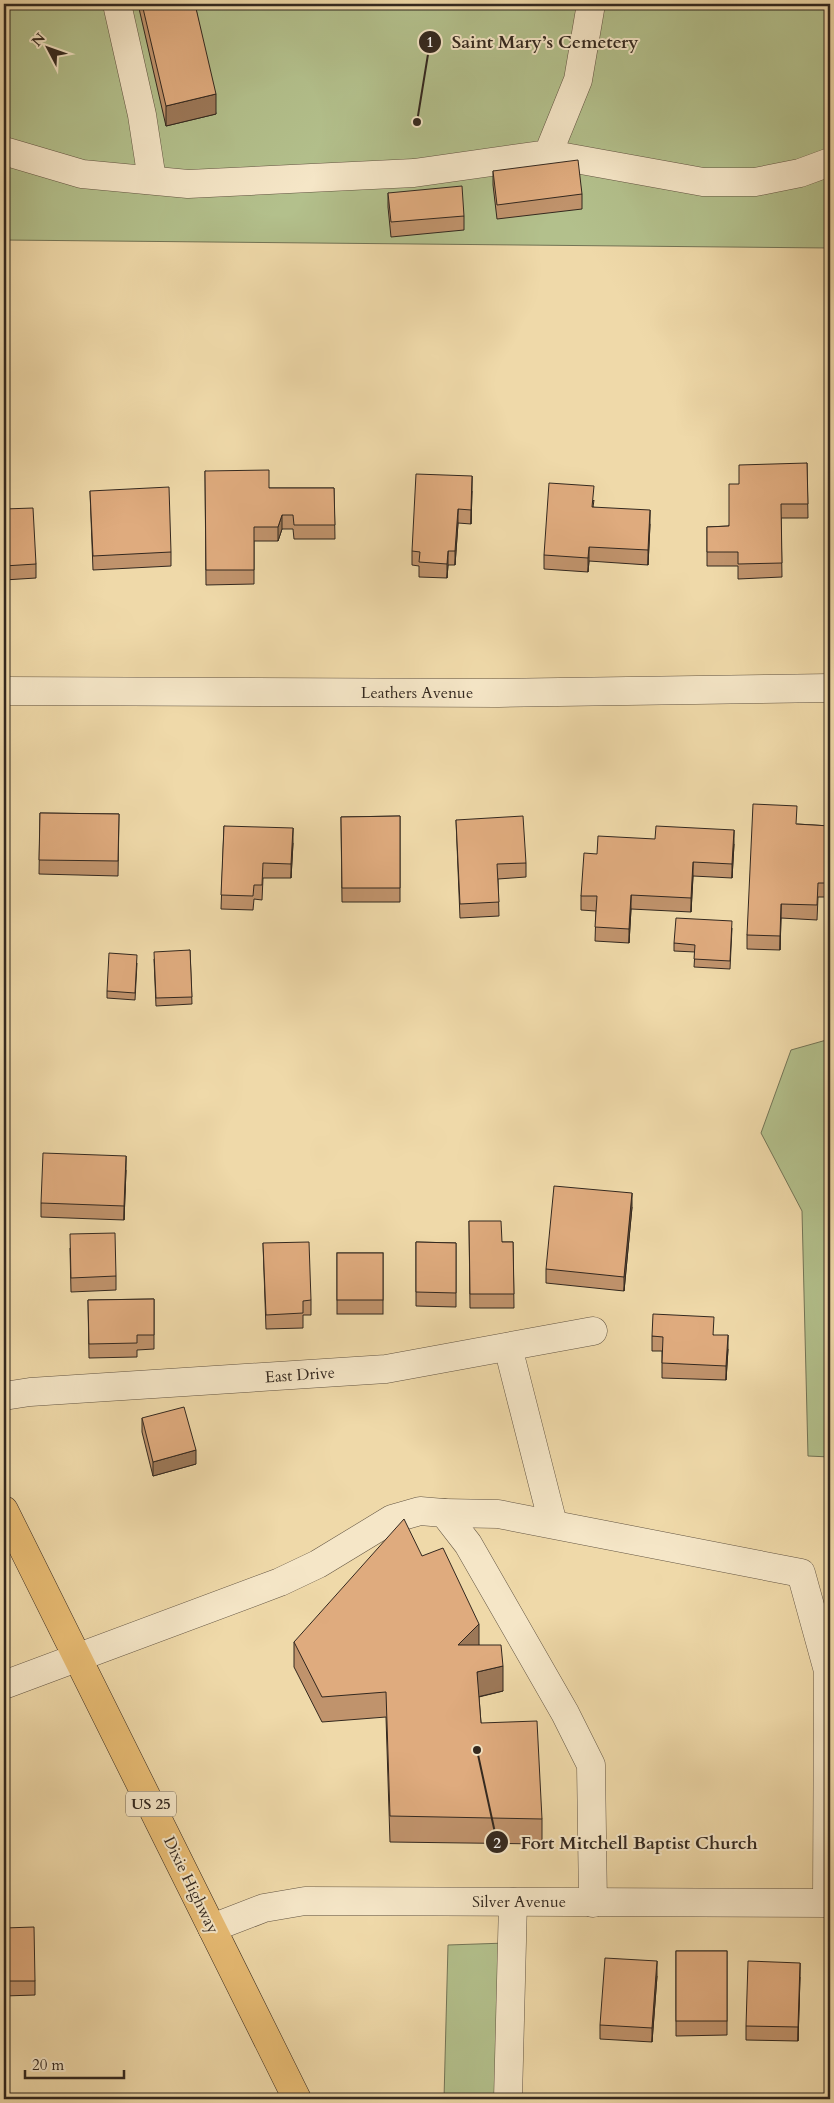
<svg xmlns="http://www.w3.org/2000/svg" width="834" height="2103" font-family="Cardo,serif">
  <style>
    .green { fill: #b3c08c; stroke: #737456 }
    .lines { fill: none; stroke-linecap: round; stroke-linejoin: round }
    .minor-casing { stroke: #625442; stroke-width: 29 }
    .major-casing { stroke: #33281f; stroke-width: 29 }
    .minor { stroke: #f5e6c7; stroke-width: 28 }
    .major { stroke: #e8bc74; stroke-width: 28 }
    .wall { fill: #c0936c; stroke: #33281f }
    .shaded-wall { fill: #9c7858; stroke: #33281f }
    .building { fill: #dfab7e; stroke: #33281f }
    .labels { text-anchor: middle; dominant-baseline: central; stroke-width: 4; stroke-linejoin: round; paint-order: stroke }
    .shield { fill: #f5e6c7; stroke: #6d6151; stroke-width: 1 }
    .shield-label { font-size: 15px; font-weight: bold; fill: #33281f }
    .street-label { font-size: 16px; fill: #33281f; stroke: #f5e6c7 }
    .leader { fill: none; stroke: #33281f; stroke-width: 2 }
    .callout-dot { fill: #33281f; stroke: #f5e6c7; stroke-width: 2 }
    .mark-label { font-size: 15px; text-anchor: middle; font-weight: bold; fill: #fff }
    .callout-label { font-size: 18px; text-anchor: middle; font-weight: bold; fill: #33281f; stroke: #f5e6c7; stroke-width: 4; stroke-linejoin: round; paint-order: stroke }
  </style>
  <rect width="100%" height="100%" fill="#efd9a9"/>
  <filter id="stains"><feTurbulence type="fractalNoise" baseFrequency=".004" numOctaves="4"/><feColorMatrix values="0 0 0 0 .2 0 0 0 0 .09 0 0 0 0 .02 0 0 0 .5 -.17"/></filter>
  <radialGradient id="worn" r=".72"><stop offset=".6" stop-color="#630" stop-opacity="0"/><stop offset="1" stop-color="#630" stop-opacity=".3"/></radialGradient>
  <g class="green">
    <polygon points="4,4 830,4 830,248 4,240"/>
    <polygon points="830,1039 830,1457 808,1456 802,1211 761,1133 791,1050"/>
    <polygon points="506,1943 503,2099 444,2099 448,1945"/>
  </g>
  <g class="lines">
    <defs>
      <g id="minor">
        <polyline points="117,4 142,115 152,180"/>
        <polyline points="4,151 82,174 188,184 414,173 548,154 578,80 591,4"/>
        <polyline points="548,154 703,182 755,182 800,173 830,162"/>
        <polyline points="4,691 499,693 830,688"/>
        <polyline points="508,1347 553,1524"/>
        <polyline points="4,1396 30,1392 386,1369 593,1331"/>
        <polyline points="444,1513 498,1514 801,1573 828,1671 827,1903"/>
        <polyline points="4,1685 280,1582 318,1564 392,1519 420,1511 444,1513 468,1544 565,1713 591,1765 593,1903"/>
        <polyline points="212,1928 264,1908 305,1901 830,1903"/>
        <polyline points="508,2099 513,1902"/>
      </g>
      <polyline id="major" points="4,1510 297,2099"/>
    </defs>
    <use href="#minor" class="minor-casing"/>
    <use href="#major" class="major-casing"/>
    <use href="#minor" class="minor"/>
    <use href="#major" class="major"/>
  </g>
  <g class="wall">
    <polygon points="138,4 195,4 216,114 166,126"/>
    <polygon points="493,171 582,194 582,209 497,219 493,185"/>
    <polygon points="388,193 464,216 464,230 391,237 388,207"/>
    <polygon points="807,463 808,518 781,518 782,577 738,579 738,566 707,566 707,527 729,526 739,484"/>
    <polygon points="205,471 269,488 334,488 335,539 294,539 293,529 282,529 278,541 254,541 254,584 206,585"/>
    <polygon points="90,491 171,552 171,566 93,570"/>
    <polygon points="472,491 471,524 458,523 455,565 448,565 447,578 419,577 419,566 412,565 412,551"/>
    <polygon points="594,500 593,507 650,524 648,565 589,561 588,572 544,569 544,555"/>
    <polygon points="4,509 36,564 36,578 4,580"/>
    <polygon points="40,813 119,814 118,876 39,874"/>
    <polygon points="400,816 400,902 342,902 341,817"/>
    <polygon points="456,820 526,863 526,877 498,879 499,916 460,918"/>
    <polygon points="797,824 830,826 830,897 818,897 817,920 781,918 780,950 747,949 747,935"/>
    <polygon points="224,826 293,843 291,878 263,878 262,900 254,899 253,910 221,909"/>
    <polygon points="734,844 732,878 693,876 691,912 631,909 629,943 595,941 596,911 581,910 581,896 597,854"/>
    <polygon points="732,928 730,969 694,967 695,952 674,951 674,943"/>
    <polygon points="190,950 192,1004 156,1006 154,959"/>
    <polygon points="137,963 135,1000 107,998 107,991"/>
    <polygon points="126,1170 124,1220 41,1217 41,1203"/>
    <polygon points="632,1207 624,1291 546,1283 546,1269"/>
    <polygon points="469,1221 502,1242 513,1242 514,1308 470,1308"/>
    <polygon points="416,1242 456,1243 456,1307 416,1306"/>
    <polygon points="263,1243 311,1300 311,1315 303,1315 303,1328 266,1329"/>
    <polygon points="70,1248 116,1276 116,1290 71,1292"/>
    <rect x="337" y="1253" width="46" height="61"/>
    <polygon points="154,1299 154,1349 137,1350 137,1357 89,1358 88,1300"/>
    <polygon points="714,1335 728,1349 726,1380 662,1378 662,1351 652,1351 652,1336"/>
    <polygon points="142,1418 196,1464 153,1476 142,1432"/>
    <polygon points="422,1556 479,1645 503,1691 479,1697 481,1723 542,1819 542,1844 390,1842 386,1717 322,1722 294,1667 294,1642"/>
    <polygon points="4,1928 35,1981 35,1995 4,1996"/>
    <polygon points="676,1951 727,1951 727,2035 676,2036"/>
    <polygon points="657,1976 652,2042 600,2039 600,2025"/>
    <polygon points="800,1977 798,2041 746,2040 746,2026"/>
  </g>
  <g class="shaded-wall">
    <polygon points="216,94 216,114 166,126 166,106"/>
    <polygon points="472,476 472,491 471,524 471,510"/>
    <polygon points="458,509 458,523 455,565 455,551"/>
    <polygon points="650,510 650,524 648,565 648,550"/>
    <polygon points="282,515 282,529 278,541 278,527"/>
    <polygon points="589,547 589,561 588,572 588,558"/>
    <polygon points="448,551 448,565 447,578 447,564"/>
    <polygon points="293,828 293,843 291,878 291,864"/>
    <polygon points="734,830 734,844 732,878 732,864"/>
    <polygon points="693,862 693,876 691,912 691,898"/>
    <polygon points="631,895 631,909 629,943 629,929"/>
    <polygon points="781,904 781,918 780,950 780,936"/>
    <polygon points="126,1156 126,1170 124,1220 124,1206"/>
    <polygon points="632,1193 632,1207 624,1291 624,1277"/>
    <polygon points="728,1335 728,1349 726,1380 726,1366"/>
    <polygon points="196,1450 196,1464 153,1476 153,1462"/>
    <polygon points="479,1624 479,1649 458,1645"/>
    <polygon points="503,1666 503,1691 477,1697 477,1672"/>
    <polygon points="657,1961 657,1976 652,2042 652,2028"/>
    <polygon points="800,1963 800,1977 798,2041 798,2027"/>
  </g>
  <g class="building">
    <polygon points="142,4 195,4 216,94 166,106"/>
    <polygon points="578,160 582,194 497,205 493,171"/>
    <polygon points="462,186 464,216 391,222 388,193"/>
    <polygon points="807,463 808,504 781,504 782,563 738,564 738,552 707,552 707,527 729,526 729,484 739,484 739,465"/>
    <polygon points="269,470 269,488 334,488 335,525 294,525 293,515 282,515 278,527 254,527 254,570 206,570 205,471"/>
    <polygon points="416,474 472,476 471,510 458,509 455,551 448,551 447,564 419,562 420,552 412,551"/>
    <polygon points="549,483 594,486 592,507 650,510 648,550 589,547 588,558 544,555"/>
    <polygon points="169,487 171,552 93,556 90,491"/>
    <polygon points="33,508 36,564 4,566 4,509"/>
    <polygon points="753,804 797,806 796,824 830,826 830,883 818,883 817,905 781,904 780,936 747,935"/>
    <polygon points="40,813 119,814 118,861 39,860"/>
    <polygon points="400,816 400,888 342,888 341,817"/>
    <polygon points="523,816 526,863 497,864 499,902 460,904 456,820"/>
    <polygon points="224,826 293,828 291,864 263,863 262,885 254,885 253,896 221,895"/>
    <polygon points="656,826 734,830 732,864 693,862 691,898 631,895 629,929 595,927 597,896 581,896 584,853 597,854 598,836 655,839"/>
    <polygon points="676,918 732,921 730,961 694,959 695,945 674,943"/>
    <polygon points="190,950 192,997 156,998 154,952"/>
    <polygon points="109,953 137,955 135,993 107,991"/>
    <polygon points="43,1153 126,1156 124,1206 41,1203"/>
    <polygon points="554,1186 632,1193 624,1277 546,1269"/>
    <polygon points="469,1221 501,1221 502,1242 513,1242 514,1294 470,1294"/>
    <polygon points="115,1233 116,1276 71,1278 70,1234"/>
    <polygon points="309,1242 311,1300 303,1301 303,1313 266,1315 263,1243"/>
    <polygon points="416,1242 456,1243 456,1293 416,1292"/>
    <rect x="337" y="1253" width="46" height="47"/>
    <polygon points="154,1299 154,1335 137,1335 137,1343 89,1344 88,1300"/>
    <polygon points="653,1314 714,1317 713,1335 728,1335 726,1366 662,1363 663,1337 652,1336"/>
    <polygon points="184,1407 196,1450 153,1462 142,1418"/>
    <polygon points="404,1519 422,1556 443,1548 479,1624 458,1645 501,1645 503,1666 477,1672 481,1723 537,1721 542,1819 390,1816 386,1692 322,1697 294,1642"/>
    <polygon points="34,1927 35,1981 4,1981 4,1928"/>
    <rect x="676" y="1951" width="51" height="70"/>
    <polygon points="605,1958 657,1961 652,2028 600,2025"/>
    <polygon points="748,1961 800,1963 798,2027 746,2026"/>
  </g>
  <g class="labels">
    <rect class="shield" x="126" y="1791.5" width="50" height="25" rx="4"/>
    <g class="shield-label">
      <text x="151" y="1804">US 25</text>
    </g>
    <g class="street-label">
      <text x="417" y="693">Leathers Avenue</text>
      <text transform="translate(300 1375) rotate(-4)">East Drive</text>
      <text transform="translate(191 1885) rotate(64)">Dixie Highway</text>
      <text x="519" y="1902">Silver Avenue</text>
    </g>
  </g>
  <path class="leader" d="M417 122L430 42M477 1750L497 1842"/>
  <g class="callout-dot">
    <circle cx="417" cy="122" r="5"/>
    <circle cx="477" cy="1750" r="5"/>
    <circle cx="430" cy="42" r="12"/>
    <circle cx="497" cy="1842" r="12"/>
  </g>
  <g class="mark-label">
    <text x="430" y="47">1</text>
    <text x="497" y="1848">2</text>
  </g>
  <g class="callout-label">
    <text x="545" y="48">Saint Mary’s Cemetery</text>
    <text x="639" y="1849">Fort Mitchell Baptist Church</text>
  </g>
  <rect width="834" height="2103" fill="none" stroke="#efd9a9" stroke-width="20"/>
  <rect x="5" y="5" width="824" height="2093" fill="none" stroke="#33281f" stroke-width="2.5"/>
  <rect x="10" y="10" width="814" height="2083" fill="none" stroke="#33281f"/>
  <g transform="translate(48 48) rotate(311)" stroke="#f5e6c7" stroke-width="4" paint-order="stroke">
  <path d="M0-4L9 19L0 12L-9 19Z" fill="#33281f"/>
  <text y="-8" font-size="14" font-weight="bold" text-anchor="middle" fill="#33281f">N</text>
  </g>
  <path d="M25 2070v8h99v-8" fill="none" stroke="#33281f" stroke-width="2.5"/>
  <text x="32" y="2070" font-size="15" fill="#33281f" stroke="#f5e6c7" stroke-width="4" paint-order="stroke">20 m</text>
  <rect width="100%" height="100%" filter="url(#stains)"/>
  <rect width="100%" height="100%" fill="url(#worn)"/>
</svg>
